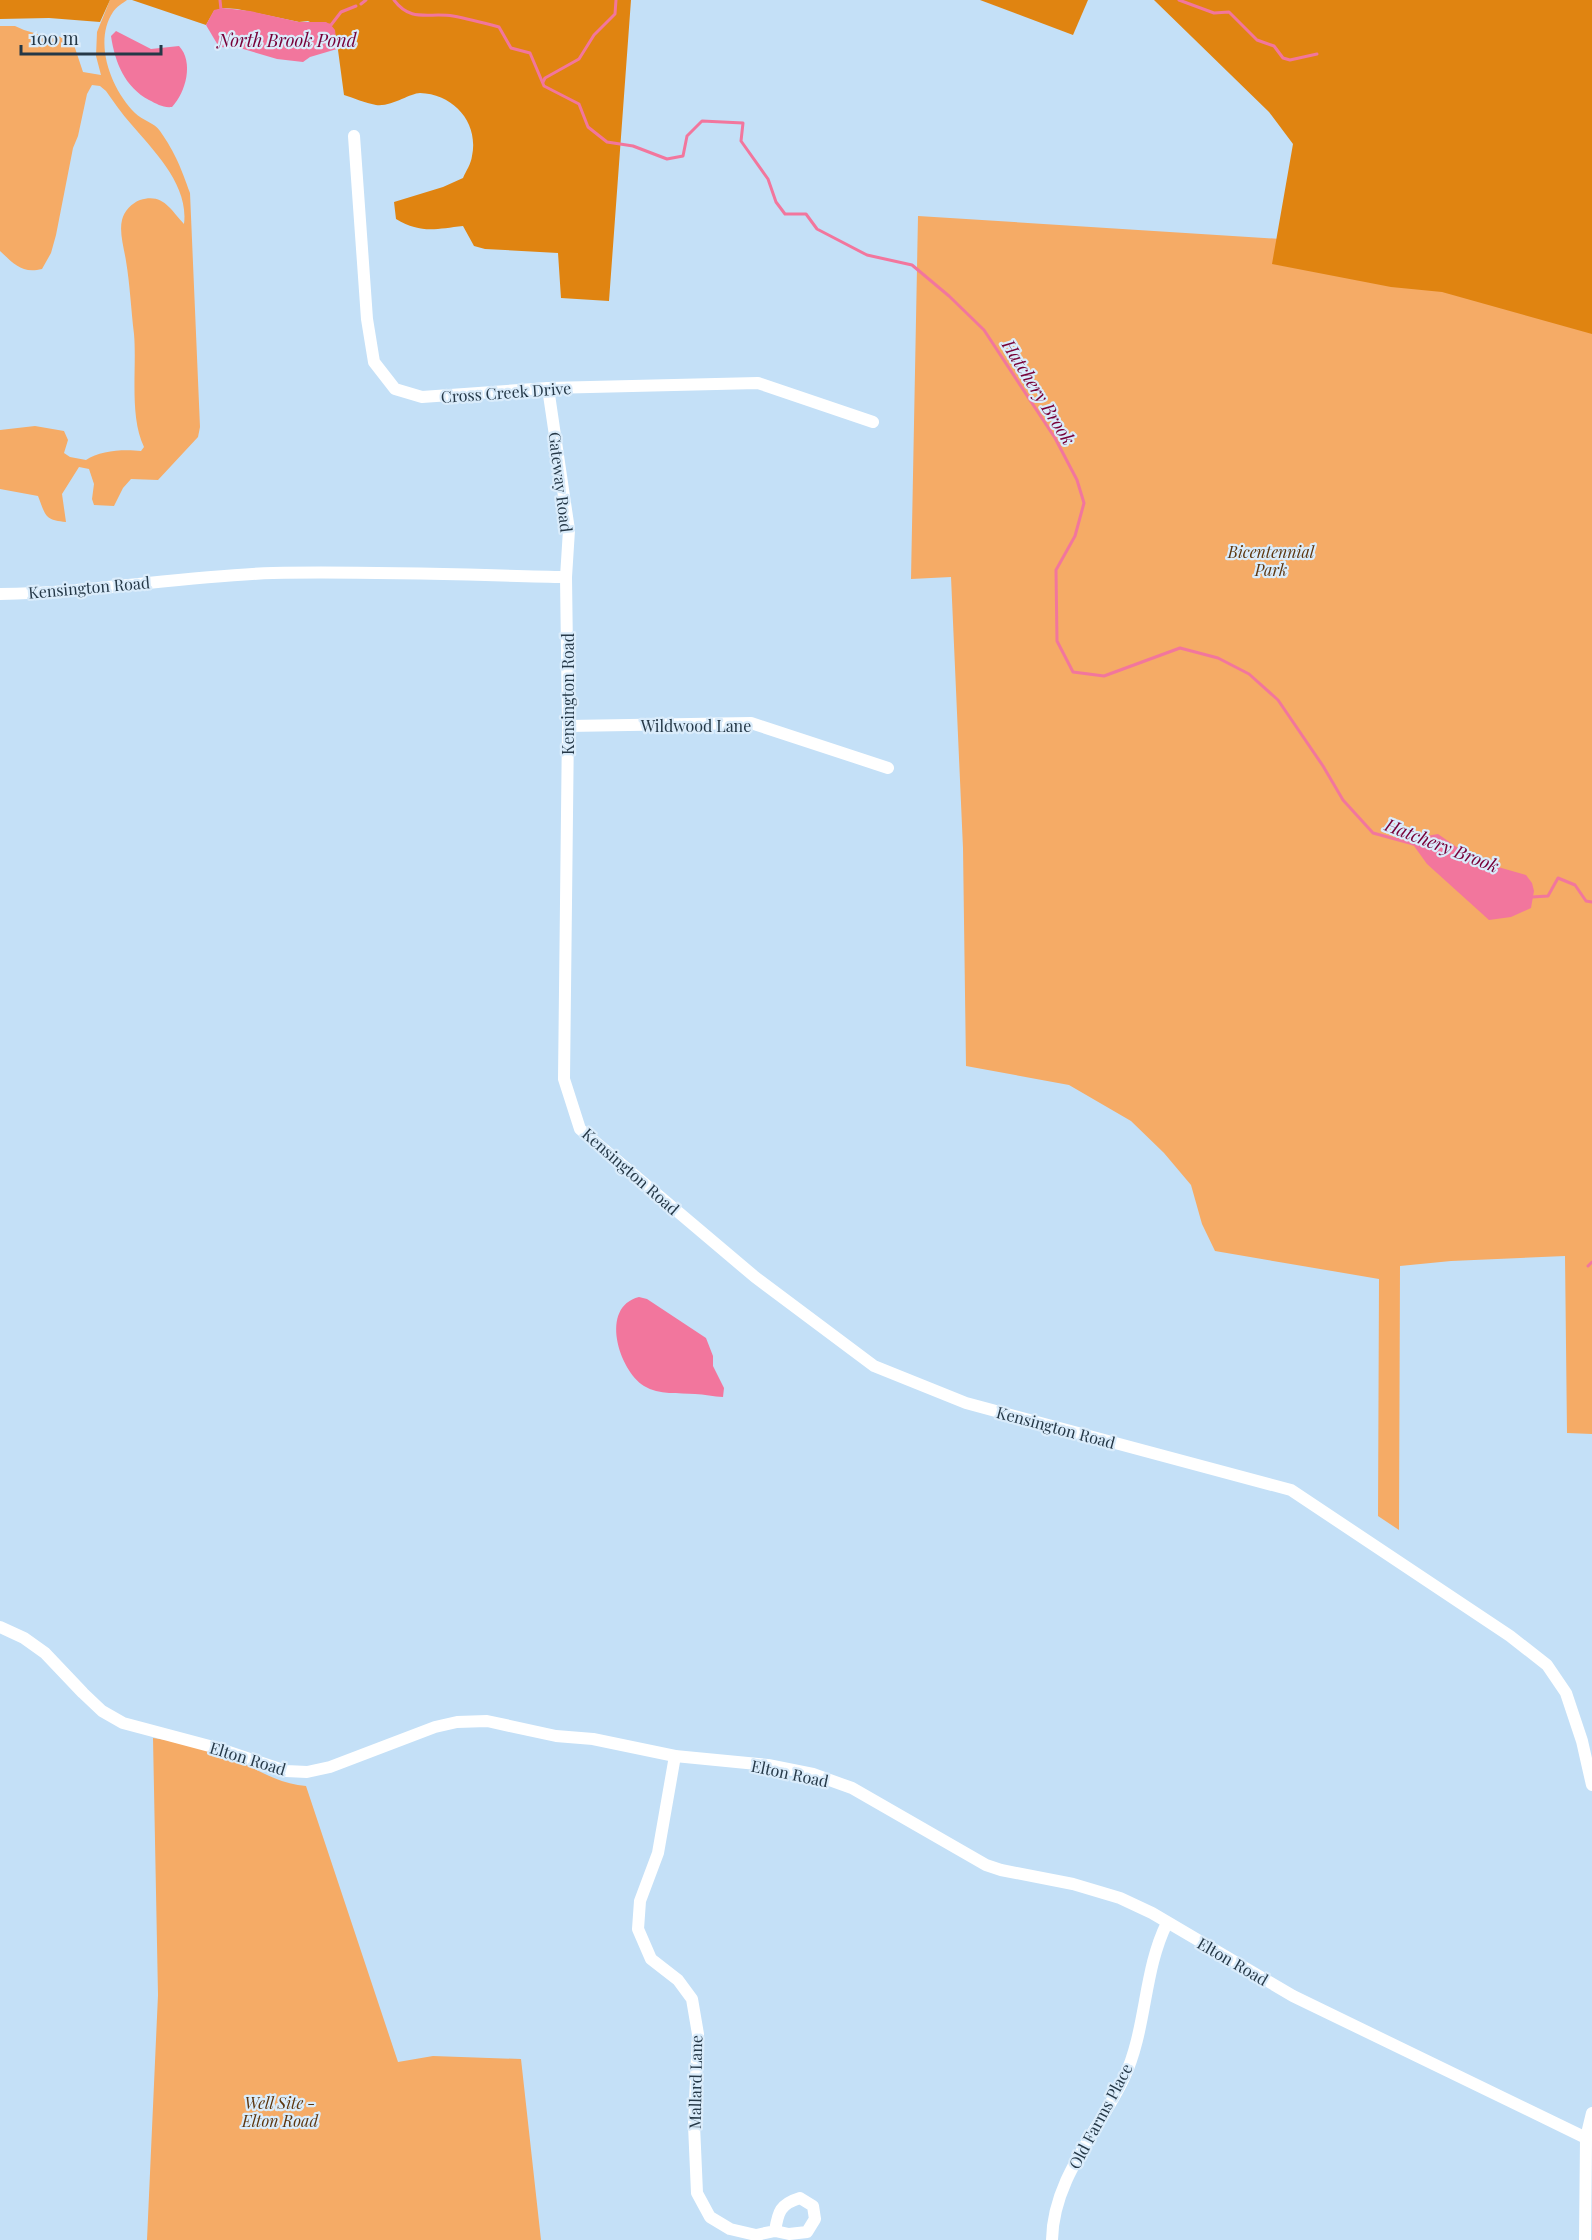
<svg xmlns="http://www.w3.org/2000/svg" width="1592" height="2240" font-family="'Playfair Display',serif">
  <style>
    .green { fill: #f5ab66 }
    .forest { fill: #e08411 }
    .water { fill: #f2769d }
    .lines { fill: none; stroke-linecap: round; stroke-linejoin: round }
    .stream { stroke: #f2769d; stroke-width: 3 }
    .minor { stroke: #fff; stroke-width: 12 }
    .labels { text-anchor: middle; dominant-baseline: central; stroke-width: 4.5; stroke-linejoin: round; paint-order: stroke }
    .street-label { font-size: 16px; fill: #253847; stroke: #daecfb }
    .park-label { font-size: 16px; font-style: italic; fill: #5c360f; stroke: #daecfb }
    .water-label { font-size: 18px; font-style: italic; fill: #770038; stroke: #daecfb }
  </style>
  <rect width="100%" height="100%" fill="#c4e0f7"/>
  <g class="green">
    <path d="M110,0H127C123,3 116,7 113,12C93,42 111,89 135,113C142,120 155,123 160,131C176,154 181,168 190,193L200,427L198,437L158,480L131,479L123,488L114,506L94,505L92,499L94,484L89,469L79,467L62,494L66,522C44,520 46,516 38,496L0,489V430L35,426L64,431L68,440L64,453L70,457L86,460C100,450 125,449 141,451L144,447C129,416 137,368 134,334C131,309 130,285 126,261C124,248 119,232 122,220C124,211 132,203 140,200C163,193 170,209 184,224C189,185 154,151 131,124C122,114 114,102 106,91L100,86L92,85L87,94L78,136L73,148L56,235L51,253L42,269C22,274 14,264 0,251V26H15L24,30L41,35L58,36L69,41L74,45L83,72L101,75L96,56L97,32Z"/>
    <polygon points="1592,198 1592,1434 1567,1433 1565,1256 1451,1261 1400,1266 1399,1530 1378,1516 1379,1279 1215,1251 1202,1224 1191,1185 1164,1153 1131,1121 1069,1085 966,1066 963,848 951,577 911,579 918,216 1296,240"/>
    <path d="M153,1738C175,1741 198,1744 218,1752C247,1763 275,1784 306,1786L398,2062L433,2056L521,2059L541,2240H147L158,1995Z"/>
  </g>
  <g class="forest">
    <polygon points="0,0 110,0 100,22 49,18 0,19"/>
    <path d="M132,0H631L609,301L561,298L558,253L485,249L474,246L463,226C436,229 421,234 396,219L394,202L443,187L463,178C466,171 471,164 472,156C479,123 454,94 420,93C410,93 392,107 376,105C365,103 354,98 344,95L336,35L308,21L299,22L237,9L223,8L214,11L206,25Z"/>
    <polygon points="980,0 1088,0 1073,35"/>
    <polygon points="1154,0 1592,0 1592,334 1442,292 1391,287 1272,264 1293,144 1269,112"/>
  </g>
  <g class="water">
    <polygon points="223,8 250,11 299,22 326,22 331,25 335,30 337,49 310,57 303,62 277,59 240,48 219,47 206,25 214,10"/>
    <path d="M116,31L151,49L179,46C194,62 186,92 172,107C163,108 157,104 149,100C125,87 115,63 111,36Z"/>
    <polygon points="1438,834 1458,848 1470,851 1498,867 1526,875 1532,883 1534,891 1531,908 1511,917 1489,920 1427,864 1409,839"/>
    <path d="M639,1297L647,1299L706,1338L713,1356V1366L724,1388L723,1397C714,1397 704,1394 695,1394C679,1393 659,1395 644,1386C619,1370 599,1307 639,1297Z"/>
  </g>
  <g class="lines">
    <g class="stream">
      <polyline points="220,0 221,10"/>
      <path d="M394,0C411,23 429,12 453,16C469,19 484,23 499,27L511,48L530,53L544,86L579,104L588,127L607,142L633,146L667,159L683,156L687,136L702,121L743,123L741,141L768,179L776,202L785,214H806L817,229L867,255L912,265L949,296L984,330L1055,438L1077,480L1084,503L1075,536L1056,570L1057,641L1073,672L1104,676L1180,648L1218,658L1249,674L1278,700L1323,766L1343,800L1373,833L1417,845"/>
      <polyline points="1179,0 1214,13 1229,12 1257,40 1274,46 1283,58 1290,60 1317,54"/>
      <polyline points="361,4 366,0"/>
      <polyline points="328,25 331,25 341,12 356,6"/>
      <polyline points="543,82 545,78 579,59 594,35 615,14 616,0"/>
      <polyline points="1532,897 1548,896 1558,878 1575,885 1586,901 1592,902"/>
      <polyline points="1588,1266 1592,1262"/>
    </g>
    <g class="minor">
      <polyline points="354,136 367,319 374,362 395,389 422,397 548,388 758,383 873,422"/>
      <polyline points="548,388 569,530 566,577"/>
      <path d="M0,594C91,593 182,576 273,573C371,571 469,575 566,577L568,726L564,1079L580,1129L755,1277L874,1366L966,1403L1291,1490L1510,1636L1547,1665L1566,1693L1582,1741L1592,1785"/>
      <polyline points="568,726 751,723 888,768"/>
      <polyline points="0,1627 24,1638 45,1653 83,1693 102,1711 123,1723 217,1748 286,1771 307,1772 330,1767 435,1727 457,1722 487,1721 556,1736 593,1739 675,1756 768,1765 813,1774 852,1788 986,1865 1001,1870 1073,1884 1120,1898 1152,1913 1293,1996 1586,2138"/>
      <path d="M675,1756L658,1853L640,1901L638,1929L651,1959L678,1980L692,1999L698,2034L694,2125L697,2193L710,2217L730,2229L756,2235L775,2231L789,2234L807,2232L815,2219L813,2206L800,2198C780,2204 778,2212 775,2231"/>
      <path d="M1052,2240C1053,2178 1099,2131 1124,2078C1147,2029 1143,1971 1167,1923"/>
      <polyline points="1585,2240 1586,2138 1592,2113"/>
    </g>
  </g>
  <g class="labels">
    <g class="street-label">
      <text transform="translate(506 392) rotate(-4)">Cross Creek Drive</text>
      <text transform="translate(561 482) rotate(83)">Gateway Road</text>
      <text transform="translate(89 587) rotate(-5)">Kensington Road</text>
      <text transform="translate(567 694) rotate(-90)">Kensington Road</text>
      <text x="696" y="725">Wildwood Lane</text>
      <text transform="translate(631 1171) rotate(41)">Kensington Road</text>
      <text transform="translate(1056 1427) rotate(15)">Kensington Road</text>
      <text transform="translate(248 1758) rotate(17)">Elton Road</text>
      <text transform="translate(790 1773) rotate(12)">Elton Road</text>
      <text transform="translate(1233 1961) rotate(30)">Elton Road</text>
      <text transform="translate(695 2082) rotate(-89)">Mallard Lane</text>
      <text transform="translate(1100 2116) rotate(-62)">Old Farms Place</text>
    </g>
    <g class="park-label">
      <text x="1271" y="551">Bicentennial<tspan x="1271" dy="18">Park</tspan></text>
      <text x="280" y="2102">Well Site -<tspan x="280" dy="18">Elton Road</tspan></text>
    </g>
    <g class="water-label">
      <text x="287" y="40">North Brook Pond</text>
      <text transform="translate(1039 392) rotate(58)">Hatchery Brook</text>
      <text transform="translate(1442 845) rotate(21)">Hatchery Brook</text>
    </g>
  </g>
  <path d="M21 45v9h140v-9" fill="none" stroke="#253847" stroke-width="3"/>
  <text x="30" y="45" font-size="18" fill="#253847" stroke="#daecfb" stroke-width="4.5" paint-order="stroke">100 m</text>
</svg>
